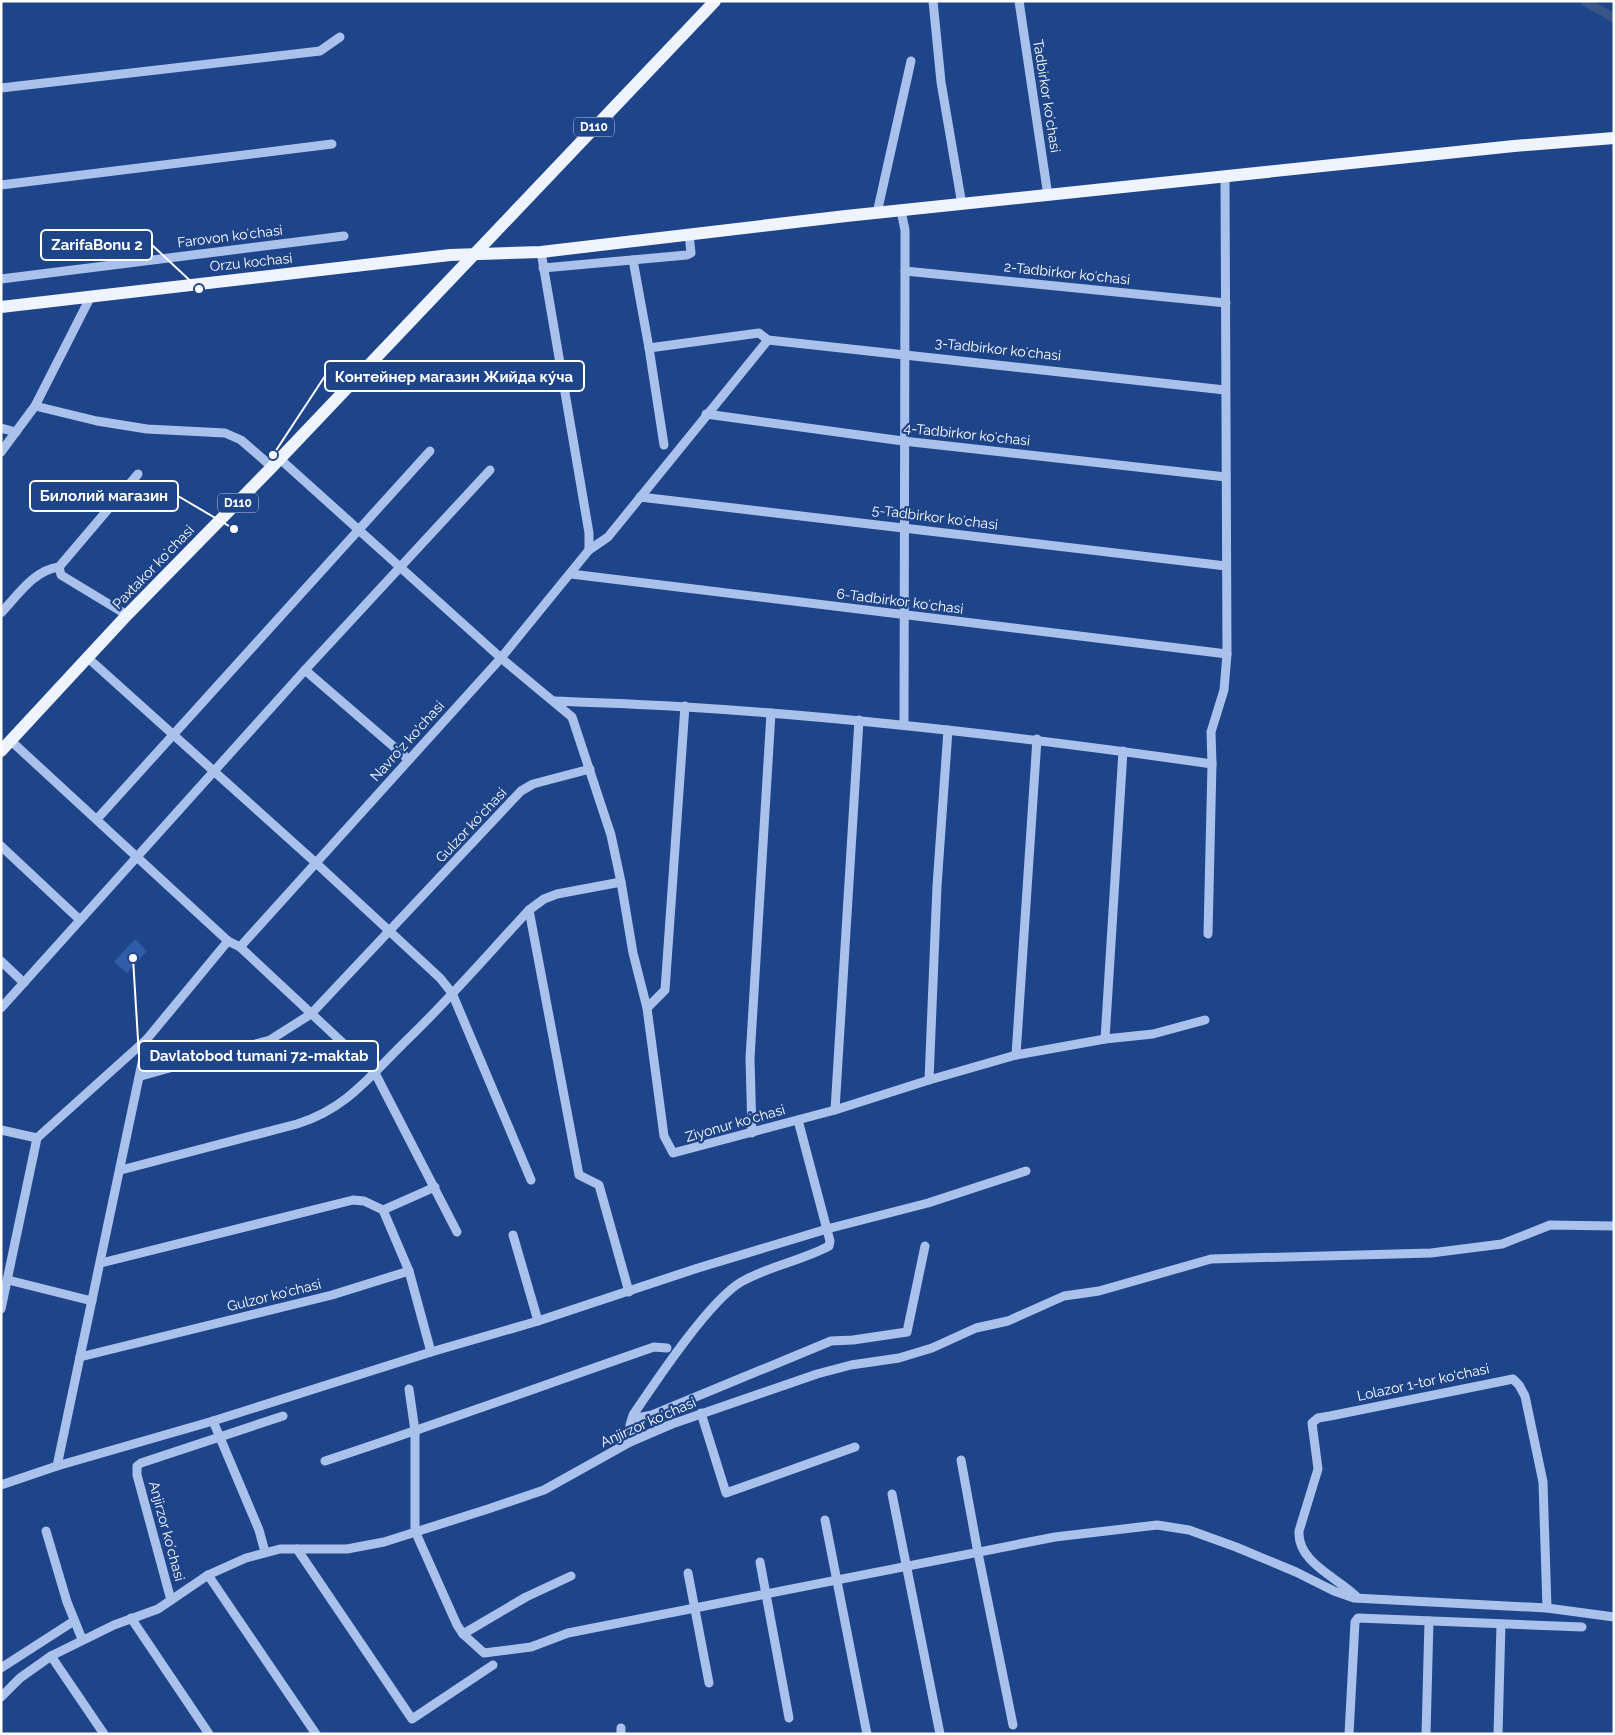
<svg xmlns="http://www.w3.org/2000/svg" width="1615" height="1735" font-family="Raleway,sans-serif">
  <style>
    .green { fill: #315ca7 }
    .lines { fill: none; stroke-linecap: round; stroke-linejoin: round }
    .canal { stroke: #3a5689; stroke-width: 9 }
    .minor { stroke: #a9c1eb; stroke-width: 9 }
    .major { stroke: #eef3fe; stroke-width: 12 }
    .labels { text-anchor: middle; dominant-baseline: central; stroke-width: 4.5; stroke-linejoin: round; paint-order: stroke }
    .shield { fill: #1e4489; stroke: #bcc7dc; stroke-width: 1 }
    .shield-label { font-size: 12px; font-weight: bold; fill: #fff }
    .street-label { font-size: 14px; fill: #fff; stroke: #1e4489 }
    .leader { fill: none; stroke: #fff; stroke-width: 2 }
    .callout-dot { fill: #fff; stroke: #1e4489; stroke-width: 2 }
    .callout { fill: #1e4489; stroke: #fff; stroke-width: 2 }
    .callout-label { font-size: 15px; text-anchor: middle; font-weight: bold; fill: #fff }
  </style>
  <rect width="100%" height="100%" fill="#1e4489"/>
  <polygon class="green" points="135,939 147,951 127,973 114,962"/>
  <g class="lines">
    <polyline class="canal" points="1584,1 1614,18"/>
    <g class="minor">
      <polyline points="933,1 941,82 962,205"/>
      <polyline points="1019,1 1048,196"/>
      <polyline points="1,88 320,51 340,37"/>
      <polyline points="1,185 332,144"/>
      <polyline points="901,211 905,230 905,271 904,725"/>
      <polyline points="877,213 911,61"/>
      <polyline points="541,252 589,533 589,550"/>
      <polyline points="633,260 649,348 664,445"/>
      <polyline points="543,268 687,255 691,253 689,234"/>
      <polyline points="905,271 1226,303"/>
      <polyline points="1,279 344,236"/>
      <polyline points="649,348 759,333 768,340 1225,390"/>
      <polyline points="35,406 97,421 147,429 225,433 241,440 272,467"/>
      <polyline points="706,414 903,441 1226,477"/>
      <polyline points="1,428 16,432"/>
      <polyline points="1,452 35,406 91,296"/>
      <polyline points="280,459 501,658 572,717 611,835 621,882 633,953 647,1008 664,1136 673,1153 835,1110 929,1080 1016,1055 1105,1039 1153,1034 1205,1020"/>
      <polyline points="640,497 1226,566"/>
      <polyline points="571,574 1227,654"/>
      <path d="M1,613C18,595 34,570 59,567"/>
      <polyline points="127,615 61,575 59,567 138,474"/>
      <polyline points="88,658 316,863 440,978 452,993 531,1180"/>
      <polyline points="305,670 408,759"/>
      <path d="M554,701C598,703 642,704 686,707C863,718 1038,739 1212,764"/>
      <polyline points="10,740 228,941 240,947 375,1073 457,1232"/>
      <polyline points="97,819 430,451"/>
      <polyline points="1,846 80,920"/>
      <polyline points="529,910 579,1175 599,1185 629,1292"/>
      <polyline points="1208,934 1212,764 1211,732 1224,690 1227,654 1225,178"/>
      <polyline points="240,947 501,658 589,550 608,537 768,340"/>
      <polyline points="1,961 24,983"/>
      <polyline points="1,1008 305,670 490,470"/>
      <polyline points="647,1008 665,990 685,706"/>
      <polyline points="1105,1039 1123,751"/>
      <polyline points="1016,1055 1037,739"/>
      <polyline points="141,1076 270,1040 311,1014 521,791 533,784 590,769"/>
      <polyline points="929,1080 937,886 948,730"/>
      <polyline points="835,1110 859,720"/>
      <polyline points="1,1130 37,1138"/>
      <polyline points="752,1133 750,1058 771,713"/>
      <polyline points="37,1138 147,1039 228,941"/>
      <path d="M121,1170L297,1124C349,1108 373,1072 411,1036C452,996 490,952 529,910L544,899L557,894L621,882"/>
      <polyline points="513,1235 538,1321"/>
      <polyline points="101,1263 353,1200 364,1201 383,1210 435,1187"/>
      <polyline points="409,1271 431,1352 538,1321 698,1268 827,1229 928,1203 1026,1171"/>
      <polyline points="8,1280 92,1301"/>
      <polyline points="1,1309 37,1138"/>
      <polyline points="80,1357 332,1295 409,1271 383,1210"/>
      <polyline points="409,1389 415,1431 415,1531 457,1625 463,1634 526,1597 571,1576"/>
      <polyline points="701,1413 726,1493 855,1447"/>
      <polyline points="632,1419 652,1415 831,1341 853,1340 907,1332 925,1246"/>
      <polyline points="213,1421 259,1530 265,1552"/>
      <path d="M630,1442V1425L633,1415C656,1381 709,1301 741,1282C769,1266 801,1261 829,1246L830,1241L798,1120"/>
      <polyline points="961,1460 978,1553 1013,1725"/>
      <path d="M325,1461C435,1425 544,1385 654,1347L667,1348"/>
      <polyline points="57,1466 213,1421 431,1352"/>
      <polyline points="1,1485 57,1466 147,1039"/>
      <polyline points="892,1494 940,1734"/>
      <polyline points="825,1520 867,1734"/>
      <polyline points="46,1531 67,1602 82,1639"/>
      <polyline points="297,1549 412,1719 493,1665"/>
      <polyline points="760,1562 789,1718"/>
      <polyline points="688,1573 709,1683"/>
      <polyline points="208,1575 316,1734"/>
      <path d="M1358,1598C1339,1578 1297,1563 1299,1531L1318,1469L1312,1423L1318,1418L1330,1416L1513,1379L1519,1385L1525,1396L1543,1482L1547,1608"/>
      <polyline points="171,1600 137,1475 137,1466 141,1463 283,1416"/>
      <polyline points="131,1618 209,1734"/>
      <polyline points="463,1634 484,1653 531,1647 568,1633 1055,1537 1157,1525 1189,1530 1236,1547 1296,1572 1334,1591 1354,1598 1547,1608 1614,1617"/>
      <polyline points="51,1656 104,1734"/>
      <polyline points="1,1668 74,1621"/>
      <polyline points="1,1697 20,1678 51,1656 114,1625 158,1609 208,1575 246,1558 280,1549 347,1549 384,1542 488,1509 544,1490 630,1442 672,1424 817,1374 851,1365 899,1358 932,1348 976,1328 1008,1321 1064,1296 1099,1291 1211,1259 1431,1253 1502,1244 1550,1225 1614,1226"/>
      <polyline points="621,1728 621,1734"/>
      <polyline points="1349,1734 1355,1622 1358,1618 1582,1627"/>
      <polyline points="1426,1734 1429,1621"/>
      <polyline points="1498,1734 1501,1624"/>
    </g>
    <g class="major">
      <polyline points="1,307 450,255 541,252 846,216 1514,146 1614,138"/>
      <polyline points="1,751 127,615 272,467 715,1"/>
    </g>
  </g>
  <g class="labels">
    <g class="shield">
      <rect x="574" y="117.5" width="40" height="19" rx="4"/>
      <rect x="218" y="493.5" width="40" height="19" rx="4"/>
    </g>
    <g class="shield-label">
      <text x="594" y="127">D110</text>
      <text x="238" y="503">D110</text>
    </g>
    <g class="street-label">
      <text transform="translate(1047 96) rotate(81)">Tadbirkor koʻchasi</text>
      <text transform="translate(230 236) rotate(-7)">Farovon koʻchasi</text>
      <text transform="translate(251 262) rotate(-6)">Orzu kochasi</text>
      <text transform="translate(1067 273) rotate(6)">2-Tadbirkor koʻchasi</text>
      <text transform="translate(998 349) rotate(6)">3-Tadbirkor koʻchasi</text>
      <text transform="translate(967 434) rotate(6)">4-Tadbirkor koʻchasi</text>
      <text transform="translate(935 517) rotate(7)">5-Tadbirkor koʻchasi</text>
      <text transform="translate(153 567) rotate(-46)">Paxtakor koʻchasi</text>
      <text transform="translate(900 601) rotate(7)">6-Tadbirkor koʻchasi</text>
      <text transform="translate(407 741) rotate(-48)">Navro'z ko'chasi</text>
      <text transform="translate(471 825) rotate(-47)">Gulzor koʻchasi</text>
      <text transform="translate(735 1123) rotate(-16)">Ziyonur koʻchasi</text>
      <text transform="translate(274 1295) rotate(-14)">Gulzor koʻchasi</text>
      <text transform="translate(1423 1382) rotate(-12)">Lolazor 1-tor ko‘chasi</text>
      <text transform="translate(648 1422) rotate(-24)">Anjirzor koʻchasi</text>
      <text transform="translate(167 1531) rotate(75)">Anjirzor koʻchasi</text>
    </g>
  </g>
  <path class="leader" d="M199 289L152 245M273 455L325 376M234 529L178 496M133 958L139 1056"/>
  <g class="callout-dot">
    <circle cx="199" cy="289" r="5"/>
    <circle cx="273" cy="455" r="5"/>
    <circle cx="234" cy="529" r="5"/>
    <circle cx="133" cy="958" r="5"/>
  </g>
  <g class="callout">
    <rect x="41" y="230" width="111" height="30" rx="5"/>
    <rect x="325" y="361" width="259" height="30" rx="5"/>
    <rect x="30" y="481" width="148" height="30" rx="5"/>
    <rect x="139" y="1041" width="239" height="30" rx="5"/>
  </g>
  <g class="callout-label">
    <text x="97" y="250">ZarifaBonu 2</text>
    <text x="454" y="382">Контейнер магазин Жийда ку́ча</text>
    <text x="104" y="501">Билолий магазин</text>
    <text x="259" y="1061">Davlatobod tumani 72-maktab</text>
  </g>
  <rect width="1615" height="1735" fill="none" stroke="#ffffff" stroke-width="5"/>
</svg>
